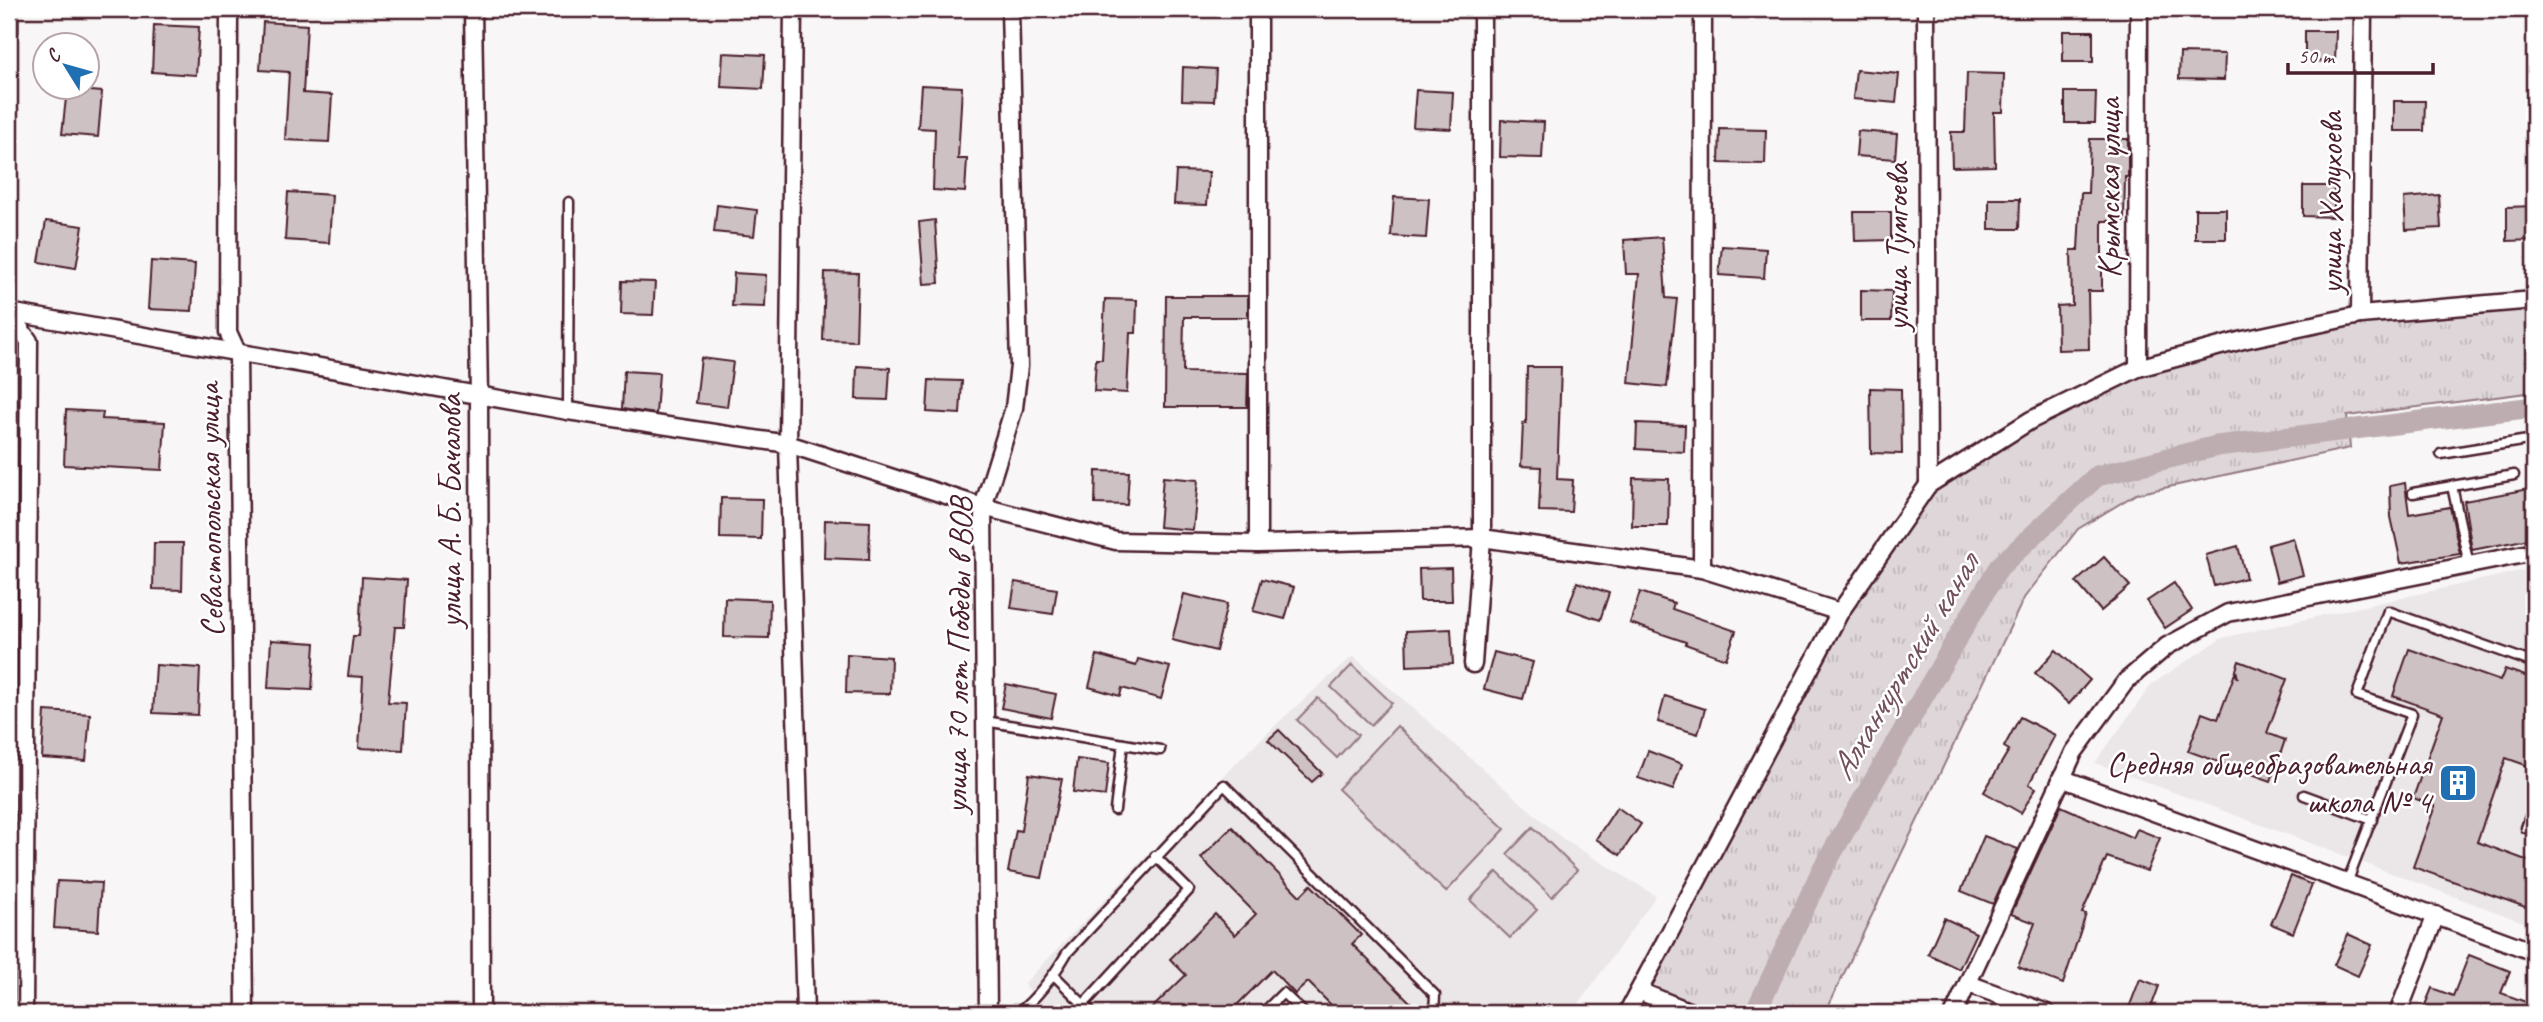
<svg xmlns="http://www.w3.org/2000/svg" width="2543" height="1022" font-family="Caveat,sans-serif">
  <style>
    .built { fill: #ebe6e8 }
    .grass { fill: url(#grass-tufts); stroke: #947a82; stroke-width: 2 }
    .park { fill: #ded6d9; stroke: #947a82; stroke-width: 2 }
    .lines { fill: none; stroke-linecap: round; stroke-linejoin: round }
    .canal { stroke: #bdadb0; stroke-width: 21 }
    .building { fill: #cdc1c4; stroke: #4a1f2b; stroke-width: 2 }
    .service-casing { stroke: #4a1f2b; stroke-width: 13 }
    .minor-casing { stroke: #4a1f2b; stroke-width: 21 }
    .service { stroke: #fff; stroke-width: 8 }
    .minor { stroke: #fff; stroke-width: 16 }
    .labels { text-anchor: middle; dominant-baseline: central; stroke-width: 5; stroke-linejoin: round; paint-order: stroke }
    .street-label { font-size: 33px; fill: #4a1f2b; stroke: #fff }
    .poi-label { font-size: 33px; fill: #4a1f2b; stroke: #fff; text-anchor: end }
    .water-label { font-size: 35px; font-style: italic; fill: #72515a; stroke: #fff }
  </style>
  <defs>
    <pattern id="grass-tufts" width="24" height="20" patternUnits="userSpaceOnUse" patternTransform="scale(1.75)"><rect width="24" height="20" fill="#ded6d9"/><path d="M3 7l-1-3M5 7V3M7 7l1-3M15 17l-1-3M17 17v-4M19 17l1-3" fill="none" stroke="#c0b7ba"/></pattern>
  </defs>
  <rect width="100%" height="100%" fill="#f8f6f7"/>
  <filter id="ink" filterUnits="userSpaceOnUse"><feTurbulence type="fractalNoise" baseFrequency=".0143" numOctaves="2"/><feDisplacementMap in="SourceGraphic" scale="14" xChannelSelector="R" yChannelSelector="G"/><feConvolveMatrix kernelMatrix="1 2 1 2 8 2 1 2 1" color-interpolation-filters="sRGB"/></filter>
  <g filter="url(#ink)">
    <g class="built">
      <polygon points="2534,568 2534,926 2095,763 2152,684 2222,638"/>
      <polygon points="1353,656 1563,839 1656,896 1572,1013 1071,1013 1067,1010 1064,1013 1048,1013 1024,984 1229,770 1281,720"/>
    </g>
    <polygon class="grass" points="2534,300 2534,392 2347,416 2350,448 2136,494 2078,529 2024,598 1825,1013 1693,1013 1639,991 1840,612 1928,485 2138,368 2360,315"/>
    <g class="park">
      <polygon points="1352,665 1392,703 1371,725 1331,687"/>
      <polygon points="1318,698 1358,735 1337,758 1297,720"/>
      <polygon points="1397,726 1505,829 1446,892 1338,789"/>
      <polygon points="1533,827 1577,870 1552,897 1507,854"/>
      <polygon points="1497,872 1537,910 1510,938 1470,900"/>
    </g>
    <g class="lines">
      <polyline class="canal" points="1755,1013 1823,868 1999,567 2097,476 2217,446 2534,407"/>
    </g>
    <g class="building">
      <polygon points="263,22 307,25 303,93 332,95 329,142 285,140 289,72 260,70"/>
      <polygon points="154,25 199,27 196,75 152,72"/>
      <rect x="2063" y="31" width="30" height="31"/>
      <polygon points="2305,31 2336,31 2335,62 2305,61"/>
      <polygon points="723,53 765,55 763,89 721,87"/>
      <polygon points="2180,53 2225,54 2224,80 2179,79"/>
      <polygon points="1183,67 1216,69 1214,101 1182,100"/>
      <polygon points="1856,70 1899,74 1896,103 1853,99"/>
      <polygon points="1967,73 2004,74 2003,112 1994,112 1995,166 1952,167 1951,132 1965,132"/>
      <polygon points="921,85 962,87 958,159 967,159 965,192 933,190 935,129 918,128"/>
      <polygon points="67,89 102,92 98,137 62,134"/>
      <polygon points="1416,90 1453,92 1451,129 1413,127"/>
      <polygon points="2065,92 2096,92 2095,123 2065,123"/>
      <polygon points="2394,101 2425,101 2424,131 2394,131"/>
      <polygon points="1501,120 1544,122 1542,158 1500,157"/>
      <polygon points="1720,129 1766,130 1765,164 1719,163"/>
      <polygon points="1858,131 1897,134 1895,159 1856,156"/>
      <polygon points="2090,139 2128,139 2128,177 2125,177 2124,221 2102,221 2102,291 2088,291 2089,349 2058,350 2057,306 2072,305 2071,250 2078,250 2081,193 2088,193"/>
      <polygon points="1176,171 1209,172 1207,205 1174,204"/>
      <polygon points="2303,186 2334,186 2334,217 2303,216"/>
      <polygon points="288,192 332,195 329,243 285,240"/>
      <polygon points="2439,195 2441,228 2406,230 2404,198"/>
      <polygon points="1394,197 1429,199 1426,238 1391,236"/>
      <polygon points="1989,199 2020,199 2019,229 1989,229"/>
      <polygon points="717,205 757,210 754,236 714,232"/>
      <polygon points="2534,206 2534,240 2507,241 2507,207"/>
      <rect x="2195" y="209" width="31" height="30"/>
      <polygon points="1854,212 1891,212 1891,240 1855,241"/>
      <polygon points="935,220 939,283 924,284 919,222"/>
      <polygon points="46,221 83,226 76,268 39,262"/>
      <polygon points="1662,237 1666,298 1677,299 1667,387 1629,383 1639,274 1626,274 1624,240"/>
      <polygon points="1722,246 1766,249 1764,278 1719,275"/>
      <polygon points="151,261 195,264 192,311 148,309"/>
      <polygon points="825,272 858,273 856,341 823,340"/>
      <polygon points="734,273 766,275 765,307 732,306"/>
      <polygon points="622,281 655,282 653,315 621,314"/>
      <polygon points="1861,290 1892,291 1891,321 1861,321"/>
      <polygon points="1166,296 1248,296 1248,317 1184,317 1183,372 1248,373 1247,407 1165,407"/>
      <polygon points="1105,299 1137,300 1136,333 1130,333 1127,393 1094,391 1096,359 1102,359"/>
      <polygon points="701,358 733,362 727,407 696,403"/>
      <polygon points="857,366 890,368 888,400 856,399"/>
      <polygon points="1527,367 1561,367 1557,479 1573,480 1571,512 1539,511 1541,467 1521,466 1523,423 1526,423"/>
      <polygon points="624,371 659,373 656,414 622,409"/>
      <polygon points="929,380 962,381 960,414 927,412"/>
      <polygon points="1870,388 1901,389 1902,454 1871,453"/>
      <polygon points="66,410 103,412 102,419 165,422 162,470 64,465"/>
      <polygon points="1637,423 1685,425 1684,452 1636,449"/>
      <polygon points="1096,471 1129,472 1127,505 1095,504"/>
      <polygon points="1163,477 1198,480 1193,530 1159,527"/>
      <polygon points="1633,478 1669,479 1668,526 1632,526"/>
      <polygon points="2405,483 2409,514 2450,507 2460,554 2401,563 2391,517 2390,486"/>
      <polygon points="2534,488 2534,538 2472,550 2464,501"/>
      <polygon points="721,498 762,499 761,539 720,538"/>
      <polygon points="825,520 870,522 869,560 824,558"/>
      <polygon points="2293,538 2303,575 2277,582 2268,545"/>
      <polygon points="154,543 183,543 182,590 153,589"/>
      <polygon points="2238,546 2246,578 2214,586 2206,555"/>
      <polygon points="2104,557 2130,586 2101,611 2076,582"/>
      <polygon points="1451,568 1452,601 1420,601 1419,569"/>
      <polygon points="362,577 407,580 404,627 395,627 388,702 406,703 403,750 359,748 363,677 348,676 353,636 359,636"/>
      <polygon points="1262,579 1294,587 1285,619 1253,611"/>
      <polygon points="1015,582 1057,589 1053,614 1011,608"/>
      <polygon points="1577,582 1609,593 1600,620 1568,609"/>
      <polygon points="2174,583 2192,610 2165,628 2147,601"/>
      <polygon points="1640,592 1674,603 1672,609 1736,631 1726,659 1685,644 1686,642 1630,623"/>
      <polygon points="1184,594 1227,604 1216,651 1172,640"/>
      <polygon points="725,598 770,600 769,638 724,637"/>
      <polygon points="1451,629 1453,664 1407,666 1406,631"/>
      <polygon points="271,640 315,643 312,690 268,688"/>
      <polygon points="2409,649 2500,681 2505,669 2534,679 2534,768 2506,758 2477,842 2534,863 2534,910 2413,867 2435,806 2413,798 2443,714 2393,696"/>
      <polygon points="2056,650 2090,680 2069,704 2035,673"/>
      <polygon points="1494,652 1533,662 1523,699 1484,689"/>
      <polygon points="847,654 891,657 890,694 846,693"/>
      <polygon points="1097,655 1136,666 1138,659 1170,667 1161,699 1122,688 1120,696 1089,687"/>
      <polygon points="2239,661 2287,679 2267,733 2285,740 2271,781 2188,751 2202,713 2218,719 2235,673 2238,678 2236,670"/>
      <polygon points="156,665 200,668 198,715 153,713"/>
      <polygon points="1006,684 1056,694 1051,718 1001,708"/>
      <polygon points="1665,696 1705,709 1698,734 1658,722"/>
      <polygon points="45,711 90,714 86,761 42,758"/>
      <polygon points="2020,717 2055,735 2029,784 2036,788 2021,813 1984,792 2009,750 2004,747"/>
      <polygon points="1279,730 1322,773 1312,782 1268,740"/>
      <polygon points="1648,751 1682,764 1673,790 1638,778"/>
      <polygon points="1077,759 1109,763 1105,796 1073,792"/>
      <polygon points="1029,774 1062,779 1042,878 1008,872 1016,830 1021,831"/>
      <polygon points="2061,806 2133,838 2137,829 2160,838 2147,871 2107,857 2082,913 2086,914 2063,984 2018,967 2035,923 2011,914"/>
      <polygon points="1617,807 1641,824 1620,855 1596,839"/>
      <polygon points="1232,827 1300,896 1311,885 1361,935 1352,944 1421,1013 1339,1013 1308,982 1295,994 1272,970 1229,1013 1147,1013 1186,975 1170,959 1215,914 1235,935 1256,914 1201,858"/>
      <polygon points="1984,836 2018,849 1993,904 1961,891"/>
      <polygon points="2291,876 2312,885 2293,933 2271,924"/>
      <polygon points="57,881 101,883 98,931 54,928"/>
      <polygon points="1944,918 1976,933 1959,969 1928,954"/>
      <polygon points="2348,934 2372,945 2358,976 2334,965"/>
      <polygon points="2469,955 2510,971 2501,993 2534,1005 2534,1013 2432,1013 2423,1010 2432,988 2453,996"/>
      <polygon points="2140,979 2159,986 2149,1013 2127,1013"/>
    </g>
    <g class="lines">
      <defs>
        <g id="service">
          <polyline points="568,411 569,202"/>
          <polyline points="2441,454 2534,439"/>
          <polyline points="2452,486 2469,565"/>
          <polyline points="2413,493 2514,475"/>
          <polyline points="985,721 1160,750"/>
          <polyline points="2304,795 2372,820"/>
          <polyline points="2534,805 2526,828 2534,831"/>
          <polyline points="1115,810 1123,744"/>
          <polyline points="2347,883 2412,714 2357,695 2388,611 2534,663"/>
          <polyline points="1054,975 1092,1013"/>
          <polyline points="1083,1005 1189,890 1155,856"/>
          <polyline points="988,1008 1010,1013"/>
          <path d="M1018,1013C1039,996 1053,977 1067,953L1224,785L1435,995L1434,1013"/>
          <polyline points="1263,1013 1283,993 1304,1013"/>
        </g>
        <g id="minor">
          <polyline points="229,9 228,332 238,354 245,1013"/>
          <polyline points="473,9 479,396 481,1013"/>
          <polyline points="793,9 788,444 805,1013"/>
          <polyline points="1258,9 1258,544"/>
          <polyline points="1926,9 1928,485"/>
          <polyline points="9,32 9,9"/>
          <polyline points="9,312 568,411 788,444 983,507 1116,541 1258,544 1482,538 1702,569 1840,612"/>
          <polyline points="9,313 29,341 24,1013"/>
          <polyline points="2360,315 2363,9"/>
          <polyline points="2138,368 2139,9"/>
          <polyline points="1702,569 1703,9"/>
          <polyline points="1473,664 1482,538 1482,9"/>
          <polyline points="2061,778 2534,952"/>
          <polyline points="1969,984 2047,1013"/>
          <polyline points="1639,991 1693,1013"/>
          <polyline points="988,1013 983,507 1014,408 1019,366 1010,9"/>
          <polyline points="1627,1013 1840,612 1928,485 2031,420 2138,368 2243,340 2360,315 2534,300"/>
          <polyline points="1954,1013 2074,752 2126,681 2167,646 2228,613 2534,552"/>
          <polyline points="2398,1013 2436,915"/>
        </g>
      </defs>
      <use href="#service" class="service-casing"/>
      <use href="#minor" class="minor-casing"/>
      <use href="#service" class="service"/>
      <use href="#minor" class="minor"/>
    </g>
  </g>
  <defs>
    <symbol id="building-square" viewBox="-11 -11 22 22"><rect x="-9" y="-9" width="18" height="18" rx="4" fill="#1f6fb2" stroke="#fff"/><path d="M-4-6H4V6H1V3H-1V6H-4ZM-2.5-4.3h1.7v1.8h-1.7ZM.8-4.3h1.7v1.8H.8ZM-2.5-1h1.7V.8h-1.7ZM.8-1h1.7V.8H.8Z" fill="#fff"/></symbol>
  </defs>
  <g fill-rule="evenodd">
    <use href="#building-square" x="2436" y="761" width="44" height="44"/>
  </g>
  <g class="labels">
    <g class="street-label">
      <text transform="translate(2109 188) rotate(-90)">Крымская улица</text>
      <text transform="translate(2331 203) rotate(-90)">улица Халухоева</text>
      <text transform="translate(1897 247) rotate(-90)">улица Тумгоева</text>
      <text transform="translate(210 510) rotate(-91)">Севастопольская улица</text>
      <text transform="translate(450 511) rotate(-90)">улица А. Б. Бачалова</text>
      <text transform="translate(958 656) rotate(-89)">улица 70 лет Победы в ВОВ</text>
    </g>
    <g class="poi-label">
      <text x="2431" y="764">Средняя общеобразовательная<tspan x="2431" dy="38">школа № 4</tspan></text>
    </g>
    <g class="water-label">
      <text transform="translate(1904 667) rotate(-59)">Алханчуртский канал</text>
    </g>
  </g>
  <rect width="2543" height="1022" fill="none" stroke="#fff" stroke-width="35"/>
  <rect x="18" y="18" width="2508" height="987" fill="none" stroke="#4a1f2b" stroke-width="2.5" filter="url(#ink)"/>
  <g transform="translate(66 66) rotate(307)"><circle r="33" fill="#ffffff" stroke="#b7a5aa" stroke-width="2"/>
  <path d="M0-5L12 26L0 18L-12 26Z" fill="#1f6fb2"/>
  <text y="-10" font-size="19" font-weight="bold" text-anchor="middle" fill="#4a1f2b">С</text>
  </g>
  <path d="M2288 63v10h145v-10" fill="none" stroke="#4a1f2b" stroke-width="3.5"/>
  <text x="2298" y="63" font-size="21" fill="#4a1f2b" stroke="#ffffff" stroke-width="5" paint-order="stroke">50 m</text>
</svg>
